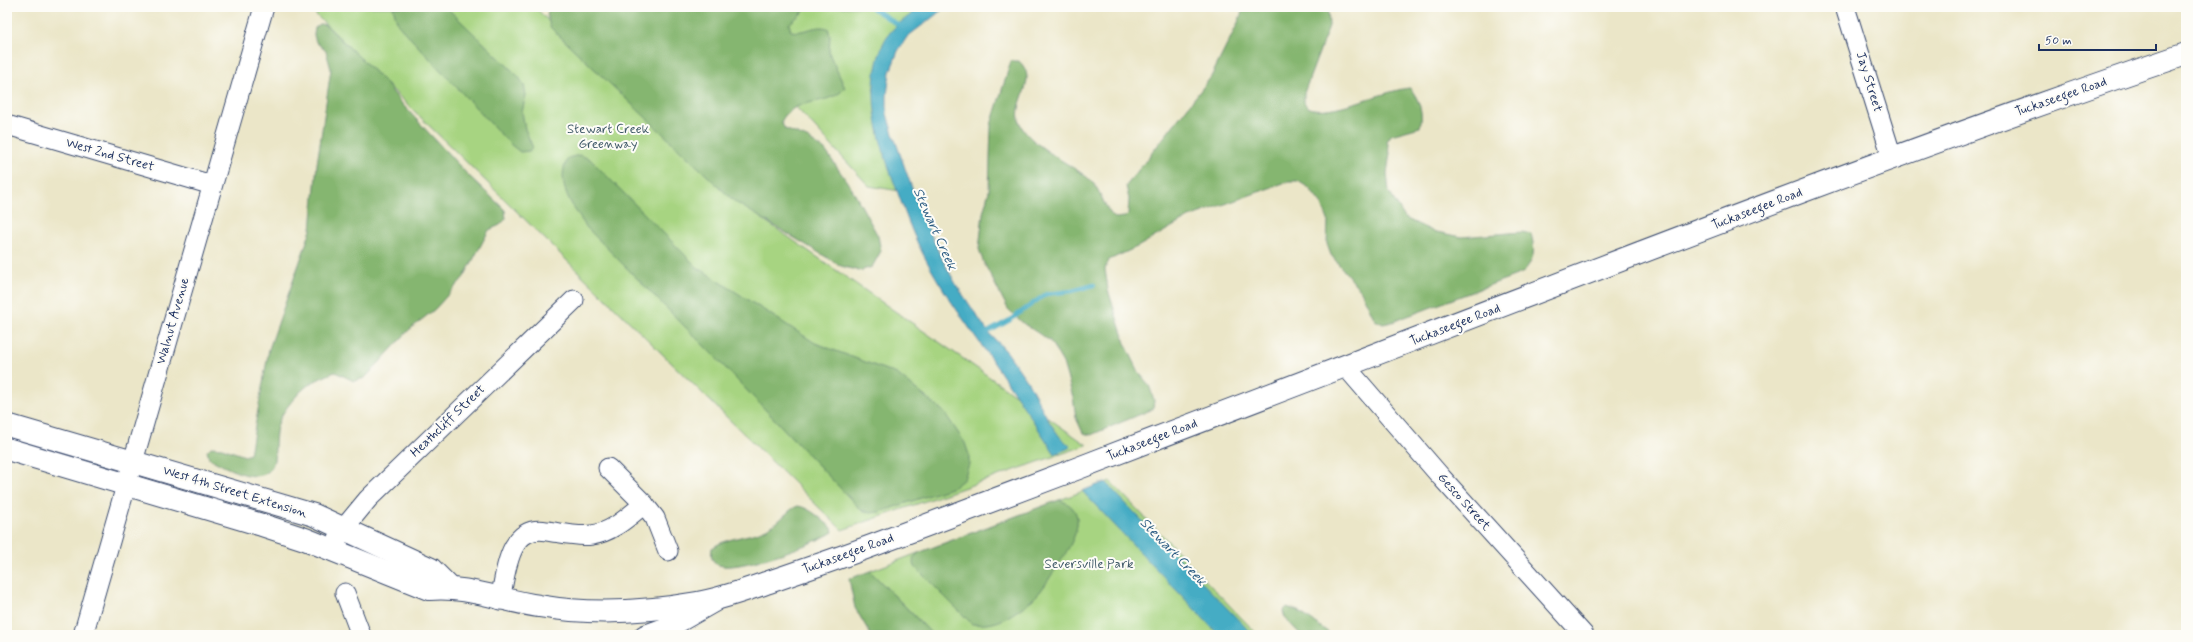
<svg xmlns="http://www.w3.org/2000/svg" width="2193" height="642" font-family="Mynerve,sans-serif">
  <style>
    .green { fill: #a7d481; stroke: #618270 }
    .forest { fill: #85b66f; stroke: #507266 }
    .water { fill: #45acc4; stroke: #306e91 }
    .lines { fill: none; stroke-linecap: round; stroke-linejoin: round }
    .stream { stroke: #45acc4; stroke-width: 4.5 }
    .street-casing { stroke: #3a4a6e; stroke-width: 21 }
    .secondary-casing { stroke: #3a4a6e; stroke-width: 24 }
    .street { stroke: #fff; stroke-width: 19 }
    .secondary { stroke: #fff; stroke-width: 22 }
    .labels { text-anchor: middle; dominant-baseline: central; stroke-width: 4; stroke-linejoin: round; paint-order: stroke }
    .street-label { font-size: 13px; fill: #1b2f5e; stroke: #fdfcf7 }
    .park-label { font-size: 13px; fill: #3e5867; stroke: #fdfcf7 }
    .water-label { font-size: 14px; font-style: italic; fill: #2a5b82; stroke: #fdfcf7 }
  </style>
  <rect width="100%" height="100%" fill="#fdfcf7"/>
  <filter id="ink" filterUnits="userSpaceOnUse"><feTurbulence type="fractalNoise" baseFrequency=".025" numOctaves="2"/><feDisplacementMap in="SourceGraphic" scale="8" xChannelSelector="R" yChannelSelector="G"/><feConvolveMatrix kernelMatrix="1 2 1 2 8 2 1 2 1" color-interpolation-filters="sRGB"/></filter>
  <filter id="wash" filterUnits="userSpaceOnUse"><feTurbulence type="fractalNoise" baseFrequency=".012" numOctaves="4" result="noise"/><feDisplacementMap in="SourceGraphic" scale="16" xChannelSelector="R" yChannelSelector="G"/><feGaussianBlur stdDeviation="0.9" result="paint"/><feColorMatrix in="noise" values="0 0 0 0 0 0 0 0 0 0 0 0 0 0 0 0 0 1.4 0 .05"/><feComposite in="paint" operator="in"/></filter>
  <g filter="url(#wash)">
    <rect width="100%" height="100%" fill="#ebe6c8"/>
    <g class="green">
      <polygon points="308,7 535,7 558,31 568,7 934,7 886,51 873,89 906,192 869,186 794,105 720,170 754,213 1087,445 842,530"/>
      <polygon points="1110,481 1258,635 933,635 870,571"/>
    </g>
    <g class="forest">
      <polygon points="393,7 446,7 518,76 524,85 526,95 522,112 525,129 533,148 529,151 520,152 510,144 398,25"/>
      <path d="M550,7H809L789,24L791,31C804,34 815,24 828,28L830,35L829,53L845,88C828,108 794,95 781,122L785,129L807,138L825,150L852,189L878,236L881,251L872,267L859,271L841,266L735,202L550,27L547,14Z"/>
      <path d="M1244,7H1328L1329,26L1304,93C1304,98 1303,104 1308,107C1326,118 1388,89 1410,88C1419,99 1424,113 1420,127L1391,135L1387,141L1390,153L1387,173L1389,192L1405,218L1432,231L1461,237L1522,232L1531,234C1536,251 1534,261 1522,273L1392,322L1383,324L1375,320L1361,291L1331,255L1327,244L1328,220L1322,205L1309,188L1298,181H1289L1189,217L1139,246L1109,260L1105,269L1108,290L1125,343L1140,374L1149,385L1154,400L1153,409L1091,435L1083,433L1076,418L1073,397L1063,363L1050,341L1024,324L1008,309L983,261L979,249L983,213L989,191L991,125L1011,61H1019C1040,81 1012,100 1020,123C1026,143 1072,165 1088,178C1102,189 1102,207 1115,218L1125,217L1128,214L1129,199L1126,186L1211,77L1237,25Z"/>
      <path d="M320,24L326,25L385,82L403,105L467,174L505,210L506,219L500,225L489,230L464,277L435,309L409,330L365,378L354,381L335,372C326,376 315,380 307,386C297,394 284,409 279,421C274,432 276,448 274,460C268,492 224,467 209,458L207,451L211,447L222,448L245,456L250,454L269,349L311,230L317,164L331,69L326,51L316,42L314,35L315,28Z"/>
      <path d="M579,155L590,159L697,267L815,343L897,374L944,412L965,443L969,455V464L964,479L954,487L880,512L870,513L861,510L716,358L587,228C573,207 554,183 568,158Z"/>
      <path d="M1059,500C1095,511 1069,549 1055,570C1050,577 1045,586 1039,593C1030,603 1016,612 1004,619C994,624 983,625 972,624L915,567L913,559L918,553Z"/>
      <path d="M798,506C811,508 822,520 832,528L833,532C815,544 743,569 723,566C713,565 710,557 712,548C730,535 755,538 773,525C783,519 787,510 798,506Z"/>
      <polygon points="870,571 933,635 871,635 855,608 849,579"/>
      <polygon points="1287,607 1298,611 1332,635 1301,635 1285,618 1283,611"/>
    </g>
    <g class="water">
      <path d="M922,7H946L907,37L898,51L890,72L887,95V114L893,134L918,205L940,255L957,286L988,332L1007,352L1028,382L1050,423L1060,437L1071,447L1055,454C1035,424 1015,393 994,363C969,327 942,292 922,252C911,231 903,207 895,185C878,140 864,91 883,44C890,27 908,17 922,7Z"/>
      <polygon points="1105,482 1253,635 1219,635 1082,491"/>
    </g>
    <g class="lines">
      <g class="stream">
        <polyline points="871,7 903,28"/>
        <polyline points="985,336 988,332 1010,320 1046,294 1072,291 1094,285"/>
      </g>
    </g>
  </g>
  <g filter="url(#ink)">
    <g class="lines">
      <defs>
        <g id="street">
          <polyline points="1845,7 1892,157"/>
          <polyline points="7,125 212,185"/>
          <polyline points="1346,367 1442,478 1584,635"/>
          <polyline points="608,468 644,504 655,518 668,551"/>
          <polyline points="331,550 349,522 368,499 574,300"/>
          <polyline points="345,593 361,635"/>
          <path d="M500,600C506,573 508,524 547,531C562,533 577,537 592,535C613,532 629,516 644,504"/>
          <polyline points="83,635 264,7"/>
          <polyline points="644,635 680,622 715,602"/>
        </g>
        <g id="secondary">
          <polyline points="7,425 314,515 431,569 449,587"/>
          <path d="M7,449L262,525L305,539L429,589C466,585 503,601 539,606C591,615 645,612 697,603C722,599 745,590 769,582C804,570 839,558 874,545C968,510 1061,475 1154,439C1497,309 1838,172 2186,54"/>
        </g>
      </defs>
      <use href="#street" class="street-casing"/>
      <use href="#secondary" class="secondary-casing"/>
      <use href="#street" class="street"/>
      <use href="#secondary" class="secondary"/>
    </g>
  </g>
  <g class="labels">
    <g class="street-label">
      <text transform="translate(1869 82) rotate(73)">Jay Street</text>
      <text transform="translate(2061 97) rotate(-19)">Tuckaseegee Road</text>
      <text transform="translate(110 155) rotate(16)">West 2nd Street</text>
      <text transform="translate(1757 209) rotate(-21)">Tuckaseegee Road</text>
      <text transform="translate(173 321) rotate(-74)">Walnut Avenue</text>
      <text transform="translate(1455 325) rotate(-21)">Tuckaseegee Road</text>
      <text transform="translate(448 421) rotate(-44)">Heathcliff Street</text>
      <text transform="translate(1152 440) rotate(-21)">Tuckaseegee Road</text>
      <text transform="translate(235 492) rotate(17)">West 4th Street Extension</text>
      <text transform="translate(1464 502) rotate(48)">Gesco Street</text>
      <text transform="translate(848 554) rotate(-20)">Tuckaseegee Road</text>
    </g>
    <g class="park-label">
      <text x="608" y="129">Stewart Creek<tspan x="608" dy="15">Greenway</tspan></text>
      <text x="1089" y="564">Seversville Park</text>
    </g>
    <g class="water-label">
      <text transform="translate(935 229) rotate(66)">Stewart Creek</text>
      <text transform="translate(1173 552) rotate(46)">Stewart Creek</text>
    </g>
  </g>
  <rect width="2193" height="642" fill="none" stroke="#fdfcf7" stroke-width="24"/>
  <path d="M2039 44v6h117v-6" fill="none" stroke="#1b2f5e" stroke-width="2"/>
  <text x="2045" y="44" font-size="12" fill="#1b2f5e" stroke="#fdfcf7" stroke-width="3" paint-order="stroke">50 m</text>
</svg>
